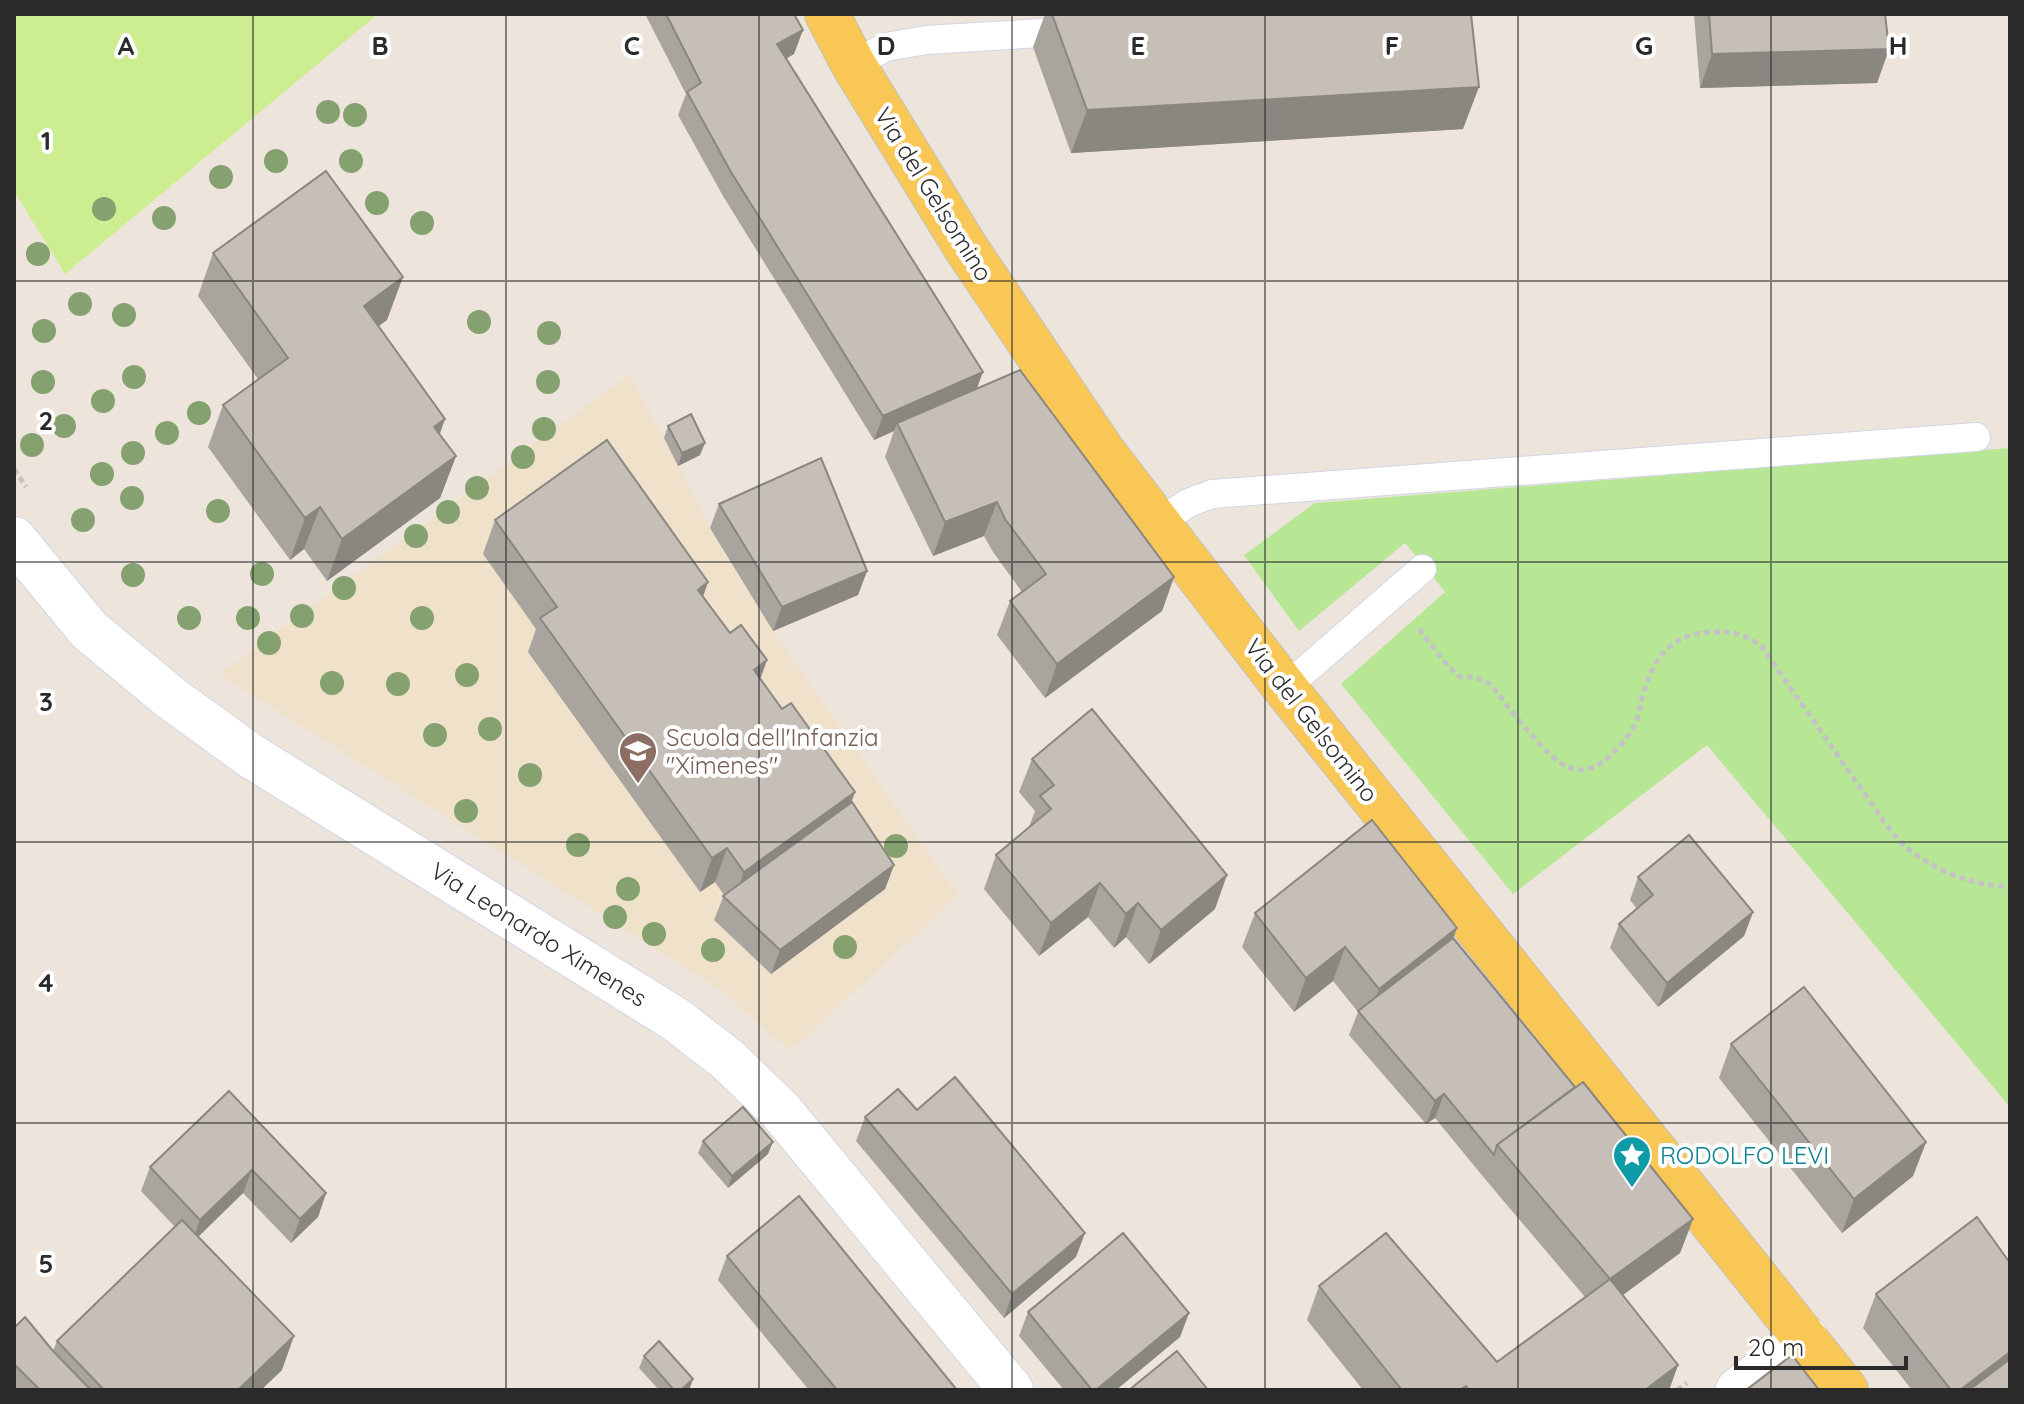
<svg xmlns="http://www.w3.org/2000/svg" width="2024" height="1404" font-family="Quicksand,sans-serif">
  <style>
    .education { fill: #f0e1ca }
    .green { fill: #b7e795 }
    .pitch { fill: #cdee90 }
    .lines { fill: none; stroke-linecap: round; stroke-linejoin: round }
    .service-casing { stroke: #d1d6e4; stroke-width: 30 }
    .minor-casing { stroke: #d1d6e4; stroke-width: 46 }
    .primary-casing { stroke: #c3c3c3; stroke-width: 46 }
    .path { stroke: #c3c3c3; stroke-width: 5; stroke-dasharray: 6 4; stroke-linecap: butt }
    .service { stroke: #fff; stroke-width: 28 }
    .minor { stroke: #fff; stroke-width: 44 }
    .primary { stroke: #f8c756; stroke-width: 44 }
    .tree { fill: #84a16f }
    .wall { fill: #a9a49d }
    .shaded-wall { fill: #8a8680 }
    .building { fill: #c5bfb7; stroke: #8a8680; stroke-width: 2 }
    .grid { fill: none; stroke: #2a2a2a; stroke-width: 2; stroke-opacity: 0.55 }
    .labels { text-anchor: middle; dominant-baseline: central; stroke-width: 8; stroke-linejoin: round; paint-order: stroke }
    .street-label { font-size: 24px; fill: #2a2a2a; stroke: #fff }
    .education-label { font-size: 24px; fill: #785e54; stroke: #fff; text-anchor: start }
    .culture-label { font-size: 24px; fill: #0d838f; stroke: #fff; text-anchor: start }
    .grid-label { font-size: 26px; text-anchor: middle; font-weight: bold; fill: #2a2a2a; stroke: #fff; stroke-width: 8; stroke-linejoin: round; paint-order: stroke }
  </style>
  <rect width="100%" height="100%" fill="#ede4dc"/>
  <polygon class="education" points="630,374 710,528 773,631 958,896 790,1051 721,990 219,674"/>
  <polygon class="green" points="2010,448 2010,1107 1707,745 1513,894 1341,684 1445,592 1405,543 1299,631 1244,555 1315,503"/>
  <polygon class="pitch" points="14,14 378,14 65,274 14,191"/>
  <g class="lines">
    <defs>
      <g id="service">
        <polyline points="853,64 886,47 926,40 1075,31"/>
        <polyline points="1158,523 1188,503 1212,494 1976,437"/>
        <polyline points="1285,688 1422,569"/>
      </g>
      <g id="minor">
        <polyline points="14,539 89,630 171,698 251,756 675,1019 727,1059 780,1110 1011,1390"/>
        <polyline points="1738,1390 1806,1338"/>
      </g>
      <polyline id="primary" points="827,14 853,64 966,248 1104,453 1285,688 1846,1390"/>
    </defs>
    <use href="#service" class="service-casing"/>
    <use href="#minor" class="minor-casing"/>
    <use href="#primary" class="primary-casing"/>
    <g class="path">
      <polyline points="14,469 26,487"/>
      <path d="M1419,629L1447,665L1460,677H1475L1490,684C1508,705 1546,760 1570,768C1597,778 1626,743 1636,722C1639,715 1640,706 1642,698C1653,660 1668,634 1711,632C1732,631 1746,634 1762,647L1885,823C1892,831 1898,841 1906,847C1933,870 1974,887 2010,886"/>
      <polyline points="1677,1390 1687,1383"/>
    </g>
    <use href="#service" class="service"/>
    <use href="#minor" class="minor"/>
    <use href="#primary" class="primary"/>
  </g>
  <g class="tree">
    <circle cx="328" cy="112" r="12"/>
    <circle cx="355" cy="115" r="12"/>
    <circle cx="276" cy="161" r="12"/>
    <circle cx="351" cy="161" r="12"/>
    <circle cx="221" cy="177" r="12"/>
    <circle cx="377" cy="203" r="12"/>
    <circle cx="104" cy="209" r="12"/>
    <circle cx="164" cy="218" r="12"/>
    <circle cx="422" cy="223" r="12"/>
    <circle cx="38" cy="254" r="12"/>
    <circle cx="80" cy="304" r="12"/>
    <circle cx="124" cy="315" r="12"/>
    <circle cx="479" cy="322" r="12"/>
    <circle cx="44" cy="331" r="12"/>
    <circle cx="549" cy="333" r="12"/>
    <circle cx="134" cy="377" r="12"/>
    <circle cx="43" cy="382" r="12"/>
    <circle cx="548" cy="382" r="12"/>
    <circle cx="103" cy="401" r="12"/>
    <circle cx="199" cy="413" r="12"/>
    <circle cx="64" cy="426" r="12"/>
    <circle cx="544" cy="429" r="12"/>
    <circle cx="167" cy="433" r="12"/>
    <circle cx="32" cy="445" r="12"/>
    <circle cx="133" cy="453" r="12"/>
    <circle cx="523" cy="457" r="12"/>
    <circle cx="102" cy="474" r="12"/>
    <circle cx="477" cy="488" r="12"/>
    <circle cx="132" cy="498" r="12"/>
    <circle cx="218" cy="511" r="12"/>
    <circle cx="448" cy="512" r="12"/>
    <circle cx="83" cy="520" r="12"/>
    <circle cx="416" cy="536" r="12"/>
    <circle cx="262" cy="574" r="12"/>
    <circle cx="133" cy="575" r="12"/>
    <circle cx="344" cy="588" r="12"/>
    <circle cx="302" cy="616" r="12"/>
    <circle cx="189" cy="618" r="12"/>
    <circle cx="248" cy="618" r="12"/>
    <circle cx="422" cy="618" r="12"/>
    <circle cx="269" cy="643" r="12"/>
    <circle cx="467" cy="675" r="12"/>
    <circle cx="332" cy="683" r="12"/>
    <circle cx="398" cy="684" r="12"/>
    <circle cx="490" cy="729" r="12"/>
    <circle cx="435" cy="735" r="12"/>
    <circle cx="530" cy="775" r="12"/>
    <circle cx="466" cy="811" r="12"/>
    <circle cx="578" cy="845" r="12"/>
    <circle cx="896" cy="846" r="12"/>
    <circle cx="628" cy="889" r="12"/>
    <circle cx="615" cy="917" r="12"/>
    <circle cx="654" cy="934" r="12"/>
    <circle cx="845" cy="947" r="12"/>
    <circle cx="713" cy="950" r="12"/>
  </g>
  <g class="wall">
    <polygon points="645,14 794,14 794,54 786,59 977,388 1174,577 1162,611 1045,698 997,635 1010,601 1022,592 993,552 984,536 933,556 885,457 894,431 874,440 723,196 678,115 686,94"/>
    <polygon points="1045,14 1471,14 1463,129 1071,153 1033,47"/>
    <polygon points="1694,14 1885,14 1889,49 1877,83 1700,88"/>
    <polygon points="213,253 387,320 378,326 440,434 456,456 440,498 327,581 304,549 290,560 208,447 223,405 258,379 198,296"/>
    <polygon points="668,426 700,455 678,466 664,438"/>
    <polygon points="719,504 867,571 858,595 773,631 710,528"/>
    <polygon points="495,520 708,582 703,597 760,679 852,802 894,865 885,889 771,974 714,920 724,895 715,882 700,892 528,652 536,629 483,554"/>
    <polygon points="1032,759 1215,909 1149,964 1126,937 1114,948 1088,917 1039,956 984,889 996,855 1029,827 1035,811 1019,792"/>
    <polygon points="1638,877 1753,912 1744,936 1658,1007 1610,948 1619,924 1637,909 1630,900"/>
    <polygon points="1255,913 1453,938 1575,1087 1693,1219 1680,1253 1623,1295 1678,1365 1669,1390 1363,1390 1307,1320 1319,1286 1497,1362 1585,1297 1485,1179 1435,1118 1426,1124 1349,1035 1358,1012 1333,981 1294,1012 1242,947"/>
    <polygon points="1731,1044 1926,1142 1913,1176 1842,1233 1719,1078"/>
    <polygon points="229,1091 326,1193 318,1217 291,1243 243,1193 198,1236 282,1370 261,1390 14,1390 14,1328 53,1351 57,1341 175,1227 141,1191 150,1167"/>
    <polygon points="917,1110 1076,1257 1004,1318 856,1141 865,1117"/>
    <polygon points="703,1141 768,1154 728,1188 698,1153"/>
    <polygon points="727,1256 957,1390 809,1390 718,1280"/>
    <polygon points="1876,1294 2010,1390 1912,1390 1863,1328"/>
    <polygon points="1028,1312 1180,1337 1116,1390 1064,1390 1019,1336"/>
    <polygon points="644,1356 693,1379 689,1390 659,1390 639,1368"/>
  </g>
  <g class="shaded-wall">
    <polygon points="803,30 794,54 768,68 777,44"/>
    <polygon points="1889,49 1877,83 1700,88 1712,54"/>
    <polygon points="1479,87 1463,129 1071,153 1087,110"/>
    <polygon points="403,277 387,320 349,348 364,306"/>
    <polygon points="983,372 974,396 897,423 894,431 874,440 883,416"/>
    <polygon points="445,419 430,462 434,427"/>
    <polygon points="705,443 700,455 678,466 682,453"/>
    <polygon points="456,456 440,498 327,581 342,539"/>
    <polygon points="997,502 984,536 933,556 945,522"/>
    <polygon points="320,507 304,549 290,560 305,518"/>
    <polygon points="867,571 858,595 773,631 782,607"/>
    <polygon points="1174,577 1162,611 1045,698 1057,664"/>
    <polygon points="708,582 696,615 698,590"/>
    <polygon points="767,660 755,694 754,670"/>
    <polygon points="855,792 843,826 732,906 744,872"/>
    <polygon points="727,848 715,882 700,892 712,858"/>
    <polygon points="894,865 885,889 771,974 780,950"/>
    <polygon points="1227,875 1215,909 1149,964 1161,930"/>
    <polygon points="1100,883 1088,917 1039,956 1051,923"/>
    <polygon points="1138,903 1126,937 1114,948 1126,914"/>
    <polygon points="1753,912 1744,936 1658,1007 1667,983"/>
    <polygon points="1457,928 1444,962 1367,1023 1379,989"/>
    <polygon points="1345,947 1333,981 1294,1012 1306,978"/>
    <polygon points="1444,1094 1435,1118 1426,1124 1435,1101"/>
    <polygon points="773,1142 768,1154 728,1188 732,1176"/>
    <polygon points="1926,1142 1913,1176 1842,1233 1854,1199"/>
    <polygon points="252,1170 243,1193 191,1244 200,1220"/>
    <polygon points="326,1193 318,1217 291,1243 300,1219"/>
    <polygon points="1693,1219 1680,1253 1598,1313 1610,1279"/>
    <polygon points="1085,1233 1076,1257 1004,1318 1012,1294"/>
    <polygon points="1189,1313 1180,1337 1116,1390 1096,1390"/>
    <polygon points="294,1336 282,1370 261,1390 238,1390"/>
    <polygon points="2010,1352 2010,1376 1992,1390 1960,1390"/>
    <polygon points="1678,1365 1669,1390 1645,1390"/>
    <polygon points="693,1379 689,1390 681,1390"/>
  </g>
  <g class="building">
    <polygon points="666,14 794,14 803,30 777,44 983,372 883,416 731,172 687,92 701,83"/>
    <polygon points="1052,14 1471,14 1479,87 1087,110"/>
    <polygon points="1709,14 1885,14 1889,49 1712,54"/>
    <polygon points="326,171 403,277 364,306 445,419 434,427 456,456 342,539 320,507 305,518 223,405 288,358 213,253"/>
    <polygon points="1020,370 1174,577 1057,664 1010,601 1046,574 1005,519 997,502 945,522 897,423"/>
    <polygon points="691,414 705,443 682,453 668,426"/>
    <polygon points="607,440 708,582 698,590 730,633 741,625 767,660 754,670 782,709 791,703 855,792 744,872 727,848 712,858 540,618 557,607 495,520"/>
    <polygon points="821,458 867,571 782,607 719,504"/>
    <polygon points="1092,709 1227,875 1161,930 1138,903 1126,914 1100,883 1051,923 996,855 1051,809 1040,796 1054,785 1032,759"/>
    <polygon points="852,802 894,865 780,950 723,896"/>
    <polygon points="1372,820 1457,928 1379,989 1345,947 1306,978 1255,913"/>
    <polygon points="1689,835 1753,912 1667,983 1619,924 1653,895 1638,877"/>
    <polygon points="1453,938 1575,1087 1497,1145 1494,1155 1444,1094 1435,1101 1358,1011"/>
    <polygon points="1804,987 1926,1142 1854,1199 1731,1044"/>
    <polygon points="955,1077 1085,1233 1012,1294 865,1117 898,1089 917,1110"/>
    <polygon points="1583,1082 1693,1219 1610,1279 1678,1365 1645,1390 1469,1390 1466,1386 1460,1390 1402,1390 1319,1286 1386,1233 1497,1362 1610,1279 1497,1145"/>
    <polygon points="229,1091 326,1193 300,1219 252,1170 200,1220 150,1167"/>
    <polygon points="743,1107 773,1142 732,1176 703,1141"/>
    <polygon points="799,1196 957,1390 837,1390 727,1256"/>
    <polygon points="1977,1217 2010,1263 2010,1352 1960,1390 1951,1390 1876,1294"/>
    <polygon points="182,1220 294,1336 238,1390 104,1390 57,1341"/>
    <polygon points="1123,1233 1189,1313 1096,1390 1092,1390 1028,1312"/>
    <polygon points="25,1317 53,1351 91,1390 40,1390 14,1364 14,1328"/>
    <polygon points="659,1341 693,1379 681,1390 674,1390 644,1356"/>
    <polygon points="1177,1351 1208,1390 1129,1390"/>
    <polygon points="1792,1355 1819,1390 1746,1390"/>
    <polygon points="2010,1359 2010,1390 1969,1390"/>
  </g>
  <path class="grid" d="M253,14V1390M506,14V1390M759,14V1390M1012,14V1390M1265,14V1390M1518,14V1390M1771,14V1390M14,281H2010M14,562H2010M14,842H2010M14,1123H2010"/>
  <defs>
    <symbol id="school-pin" viewBox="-11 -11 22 30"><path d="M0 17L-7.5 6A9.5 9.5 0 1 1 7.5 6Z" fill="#8d6e63" stroke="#fff"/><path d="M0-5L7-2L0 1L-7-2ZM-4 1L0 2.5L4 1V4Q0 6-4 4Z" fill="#fff"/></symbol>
    <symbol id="sight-pin" viewBox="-11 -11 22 30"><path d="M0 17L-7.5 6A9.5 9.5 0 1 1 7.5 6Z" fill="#0f9aa8" stroke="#fff"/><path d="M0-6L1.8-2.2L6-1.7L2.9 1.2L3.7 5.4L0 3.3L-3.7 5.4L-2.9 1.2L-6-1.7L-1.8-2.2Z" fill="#fff"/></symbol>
  </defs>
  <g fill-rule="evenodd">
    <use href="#school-pin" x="616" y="729" width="44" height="60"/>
    <use href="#sight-pin" x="1610" y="1133" width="44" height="60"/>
  </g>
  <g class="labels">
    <g class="street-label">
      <text transform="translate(934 194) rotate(58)">Via del Gelsomino</text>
      <text transform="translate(1312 720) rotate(52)">Via del Gelsomino</text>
      <text transform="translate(539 934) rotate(32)">Via Leonardo Ximenes</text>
    </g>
    <g class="education-label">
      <text x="666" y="737">Scuola dell'Infanzia<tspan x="666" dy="28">"Ximenes"</tspan></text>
    </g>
    <g class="culture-label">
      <text x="1660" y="1155">RODOLFO LEVI</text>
    </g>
  </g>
  <g class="grid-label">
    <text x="126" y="55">A</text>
    <text x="380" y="55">B</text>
    <text x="632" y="55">C</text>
    <text x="886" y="55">D</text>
    <text x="1138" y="55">E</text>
    <text x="1392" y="55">F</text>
    <text x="1644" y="55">G</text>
    <text x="1898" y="55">H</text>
    <text x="46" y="150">1</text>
    <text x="46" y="430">2</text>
    <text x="46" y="711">3</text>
    <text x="46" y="992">4</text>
    <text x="46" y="1273">5</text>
  </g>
  <rect width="2024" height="1404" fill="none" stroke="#2a2a2a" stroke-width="32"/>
  <path d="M1736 1356v12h170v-12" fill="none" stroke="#2a2a2a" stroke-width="4"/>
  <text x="1748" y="1356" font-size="24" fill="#2a2a2a" stroke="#ffffff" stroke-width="6" paint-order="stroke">20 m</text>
</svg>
